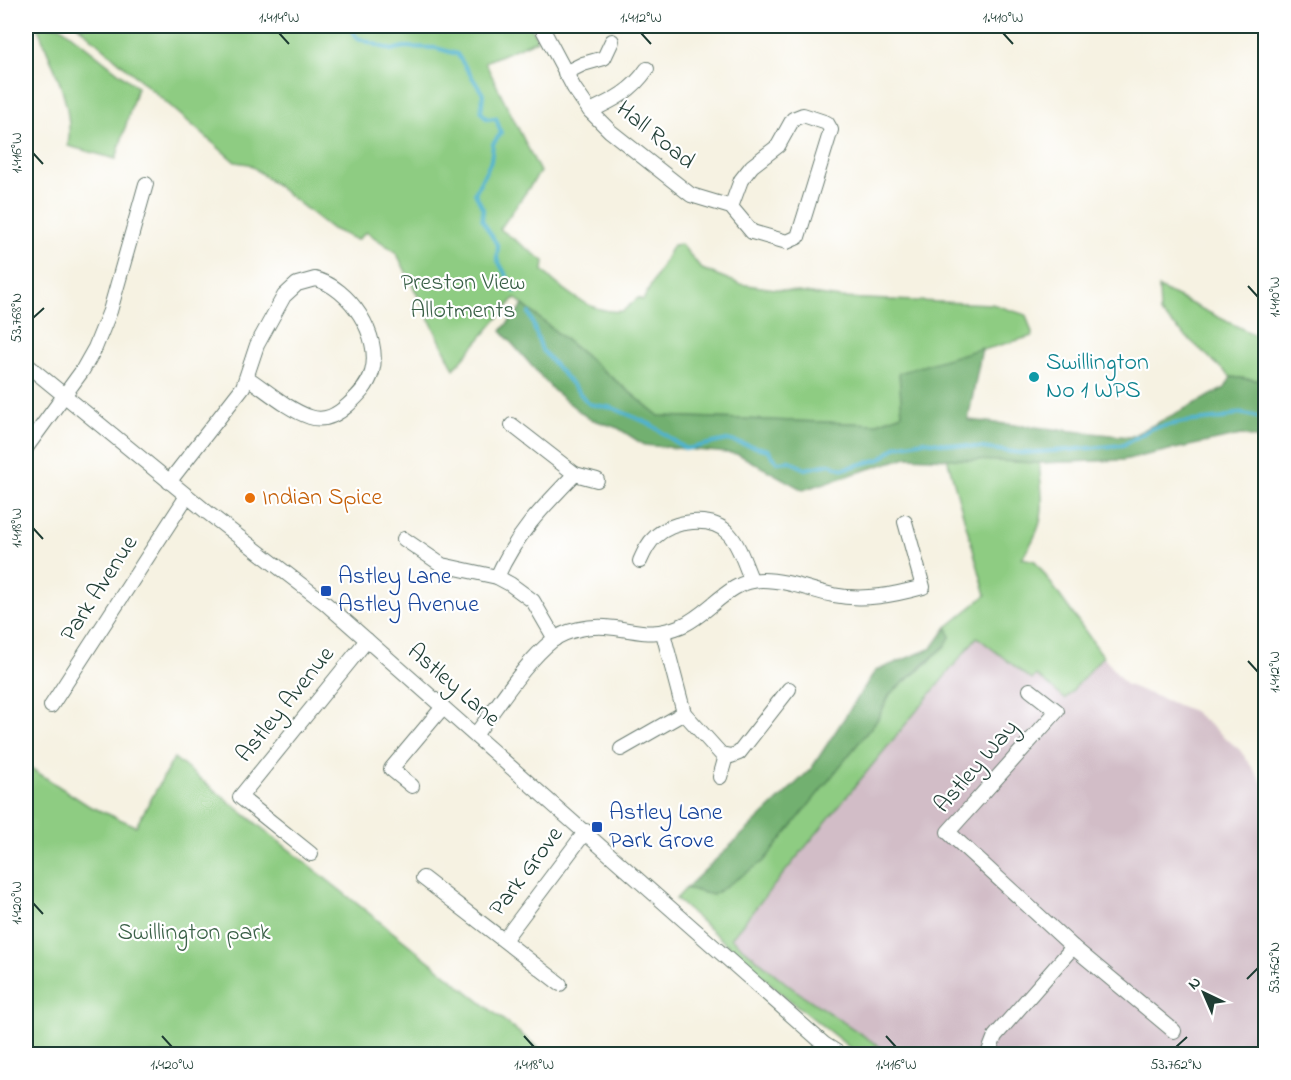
<svg xmlns="http://www.w3.org/2000/svg" width="1291" height="1080" font-family="'Indie Flower',sans-serif">
  <style>
    .industrial { fill: #d2bdc7 }
    .green { fill: #8ecc82; stroke: #56845b; stroke-width: 1.5 }
    .forest { fill: #72b070; stroke: #487652; stroke-width: 1.5 }
    .lines { fill: none; stroke-linecap: round; stroke-linejoin: round }
    .stream { stroke: #50b3cf; stroke-width: 4 }
    .minor-casing { stroke: #6a7c71; stroke-width: 16 }
    .minor { stroke: #fff; stroke-width: 14 }
    .ticks { fill: none; stroke: #1f3d34; stroke-width: 2 }
    .culture-dot { fill: #0f9aa8; stroke: #fff; stroke-width: 2 }
    .food-dot { fill: #e8710a; stroke: #fff; stroke-width: 2 }
    .transit-dot { fill: #1a4fb4; stroke: #fff; stroke-width: 2 }
    .labels { text-anchor: middle; dominant-baseline: central; stroke-width: 4.5; stroke-linejoin: round; paint-order: stroke }
    .street-label { font-size: 24px; fill: #1f3d34; stroke: #fff }
    .park-label { font-size: 24px; fill: #3b6148; stroke: #fff }
    .culture-label { font-size: 24px; fill: #0d838f; stroke: #fff; text-anchor: start }
    .food-label { font-size: 24px; fill: #c56008; stroke: #fff; text-anchor: start }
    .transit-label { font-size: 24px; fill: #164399; stroke: #fff; text-anchor: start }
    .neatline { fill: none; stroke: #1f3d34; stroke-width: 2 }
    .ticks-label { font-size: 15px; text-anchor: middle; fill: #1f3d34 }
  </style>
  <rect width="100%" height="100%" fill="#fff"/>
  <filter id="ink" filterUnits="userSpaceOnUse"><feTurbulence type="fractalNoise" baseFrequency=".0167" numOctaves="2"/><feDisplacementMap in="SourceGraphic" scale="12" xChannelSelector="R" yChannelSelector="G"/><feConvolveMatrix kernelMatrix="1 2 1 2 8 2 1 2 1" color-interpolation-filters="sRGB"/></filter>
  <filter id="wash" filterUnits="userSpaceOnUse"><feTurbulence type="fractalNoise" baseFrequency=".008" numOctaves="4" result="noise"/><feDisplacementMap in="SourceGraphic" scale="24" xChannelSelector="R" yChannelSelector="G"/><feGaussianBlur stdDeviation="1.35" result="paint"/><feColorMatrix in="noise" values="0 0 0 0 0 0 0 0 0 0 0 0 0 0 0 0 0 1.4 0 .05"/><feComposite in="paint" operator="in"/></filter>
  <g filter="url(#wash)">
    <rect width="100%" height="100%" fill="#f6f2e2"/>
    <polygon class="industrial" points="977,636 1031,680 1036,674 1065,699 1103,656 1125,684 1193,711 1240,750 1265,786 1265,1054 891,1054 792,988 731,939"/>
    <g class="green">
      <path d="M37,26H60L137,87L116,159L68,146C75,106 51,62 37,26Z"/>
      <path d="M78,26H531L537,40L485,62L540,172L500,229L544,261L543,271C563,291 593,315 623,311L638,298L643,300L673,245L681,244L702,269L740,284L840,298L992,304L1026,315L1033,336L900,373L902,414L875,424L659,416L515,298L454,369L396,252L366,232L357,240L332,229L249,164L235,162Z"/>
      <polygon points="1159,288 1265,340 1265,381 1231,377 1160,313"/>
      <path d="M947,458L1039,463C1043,507 1048,520 1022,558L1035,561L1103,656L1065,699L1036,675L1032,680L977,637L731,938L792,988L891,1054H858L781,993L676,899L686,888L713,895L877,720L890,694L929,662L950,637L947,627L986,595Z"/>
      <polygon points="174,758 546,1054 26,1054 26,765 89,806 136,826"/>
    </g>
    <g class="forest">
      <polygon points="523,305 659,416 875,424 902,414 899,373 982,348 968,420 1130,437 1225,388 1231,377 1265,381 1265,440 1241,435 1123,460 1039,463 907,457 803,490 738,454 644,445 618,428 588,418 554,391 501,331"/>
      <polygon points="947,627 950,637 945,646 890,694 877,720 764,861 713,895 686,888 811,769 875,671 932,648"/>
    </g>
    <g class="lines">
      <g class="stream">
        <polyline points="350,26 357,38 391,50 404,47 436,48 457,54 483,94 481,112 487,119 496,118 501,133 493,144 491,161 475,193 483,209 482,220 498,246 497,259 515,291"/>
        <polyline points="529,313 542,350 589,404 613,408 650,424 686,449 727,440 768,450 777,462 790,461 805,469 830,464 843,469 881,459 897,446 924,441 1022,453 1068,450 1123,445 1153,428 1184,422 1224,418 1238,413 1266,418"/>
      </g>
    </g>
  </g>
  <g filter="url(#ink)">
    <g class="lines">
      <defs>
        <g id="minor">
          <polyline points="541,26 574,88 590,111 610,131 691,195 731,207 752,232 787,242 798,237 831,130 827,123 803,115 793,119 778,146 752,166 741,180 731,207"/>
          <polyline points="565,73 583,64 604,58 612,41"/>
          <path d="M590,111C614,100 632,91 647,69"/>
          <polyline points="26,364 208,513 325,603 824,1044 840,1054"/>
          <polyline points="26,448 82,371 95,348 110,311 146,184"/>
          <polyline points="575,474 597,480"/>
          <path d="M169,482L243,387L257,345L284,296L297,284L315,279C349,287 382,336 372,372C368,386 358,396 348,405C337,415 325,422 310,417C289,410 267,391 248,378"/>
          <polyline points="404,539 442,565 497,577 510,584 533,601 555,639"/>
          <path d="M640,561C644,552 648,543 655,537C673,520 712,515 729,534C740,546 745,566 752,581"/>
          <path d="M497,577C517,533 542,508 575,474L512,425"/>
          <polyline points="663,633 684,713 721,754 731,756 739,753 789,689"/>
          <polyline points="51,706 187,496"/>
          <path d="M475,735C498,706 524,663 553,640C566,630 589,626 605,627C636,629 649,639 681,626C710,614 728,580 762,580C786,580 810,590 833,595C864,601 894,595 923,587L905,522"/>
          <polyline points="621,749 684,713"/>
          <polyline points="720,777 726,756"/>
          <polyline points="412,786 391,769 443,707"/>
          <polyline points="311,854 240,797 367,640"/>
          <polyline points="423,878 560,984"/>
          <polyline points="504,940 586,831"/>
          <polyline points="1073,947 1174,1031"/>
          <polyline points="988,1054 995,1036 1073,947 948,832 1057,711 1030,690"/>
        </g>
      </defs>
      <use href="#minor" class="minor-casing"/>
      <use href="#minor" class="minor"/>
    </g>
  </g>
  <path class="ticks" d="M279,33L289,44M641,33L651,44M1003,33L1013,44M33,153L43,164M1248,286L1258,297M33,318L44,308M33,528L43,539M1248,661L1258,672M33,903L43,914M1247,979L1258,968M162,1036L172,1047M524,1036L534,1047M886,1036L896,1047M1176,1047L1187,1037"/>
  <circle class="culture-dot" cx="1034" cy="377" r="6"/>
  <circle class="food-dot" cx="250" cy="498" r="6"/>
  <g class="transit-dot">
    <rect x="320" y="585" width="12" height="12" rx="3"/>
    <rect x="591" y="821" width="12" height="12" rx="3"/>
  </g>
  <g class="labels">
    <g class="street-label">
      <text transform="translate(655 136) rotate(39)">Hall Road</text>
      <text transform="translate(100 589) rotate(-57)">Park Avenue</text>
      <text transform="translate(453 686) rotate(41)">Astley Lane</text>
      <text transform="translate(286 705) rotate(-51)">Astley Avenue</text>
      <text transform="translate(977 767) rotate(-49)">Astley Way</text>
      <text transform="translate(527 872) rotate(-53)">Park Grove</text>
    </g>
    <g class="park-label">
      <text x="463" y="283">Preston View<tspan x="463" dy="28">Allotments</tspan></text>
      <text x="194" y="933">Swillington park</text>
    </g>
    <g class="culture-label">
      <text x="1046" y="363">Swillington<tspan x="1046" dy="28">No 1 WPS</tspan></text>
    </g>
    <g class="food-label">
      <text x="262" y="498">Indian Spice</text>
    </g>
    <g class="transit-label">
      <text x="338" y="577">Astley Lane<tspan x="338" dy="28">Astley Avenue</tspan></text>
      <text x="609" y="813">Astley Lane<tspan x="609" dy="28">Park Grove</tspan></text>
    </g>
  </g>
  <rect width="1291" height="1080" fill="none" stroke="#fff" stroke-width="66"/>
  <g transform="translate(1204 993) rotate(316)" stroke="#ffffff" stroke-width="4.5" paint-order="stroke">
  <path d="M0-4.5L10 22L0 15L-10 22Z" fill="#1f3d34"/>
  <text y="-9" font-size="16" font-weight="bold" text-anchor="middle" fill="#1f3d34">N</text>
  </g>
  <rect x="33" y="33" width="1225" height="1014" class="neatline"/>
  <g class="ticks-label">
    <text x="279" y="22">1.414°W</text>
    <text x="641" y="22">1.412°W</text>
    <text x="1003" y="22">1.410°W</text>
    <text transform="translate(16 153) rotate(-90)" y="5">1.416°W</text>
    <text transform="translate(1274 297) rotate(-90)" y="5">1.410°W</text>
    <text transform="translate(16 318) rotate(-90)" y="5">53.768°N</text>
    <text transform="translate(16 528) rotate(-90)" y="5">1.418°W</text>
    <text transform="translate(1274 672) rotate(-90)" y="5">1.412°W</text>
    <text transform="translate(16 903) rotate(-90)" y="5">1.420°W</text>
    <text transform="translate(1274 968) rotate(-90)" y="5">53.762°N</text>
    <text x="172" y="1069">1.420°W</text>
    <text x="534" y="1069">1.418°W</text>
    <text x="896" y="1069">1.416°W</text>
    <text x="1176" y="1069">53.762°N</text>
  </g>
</svg>
